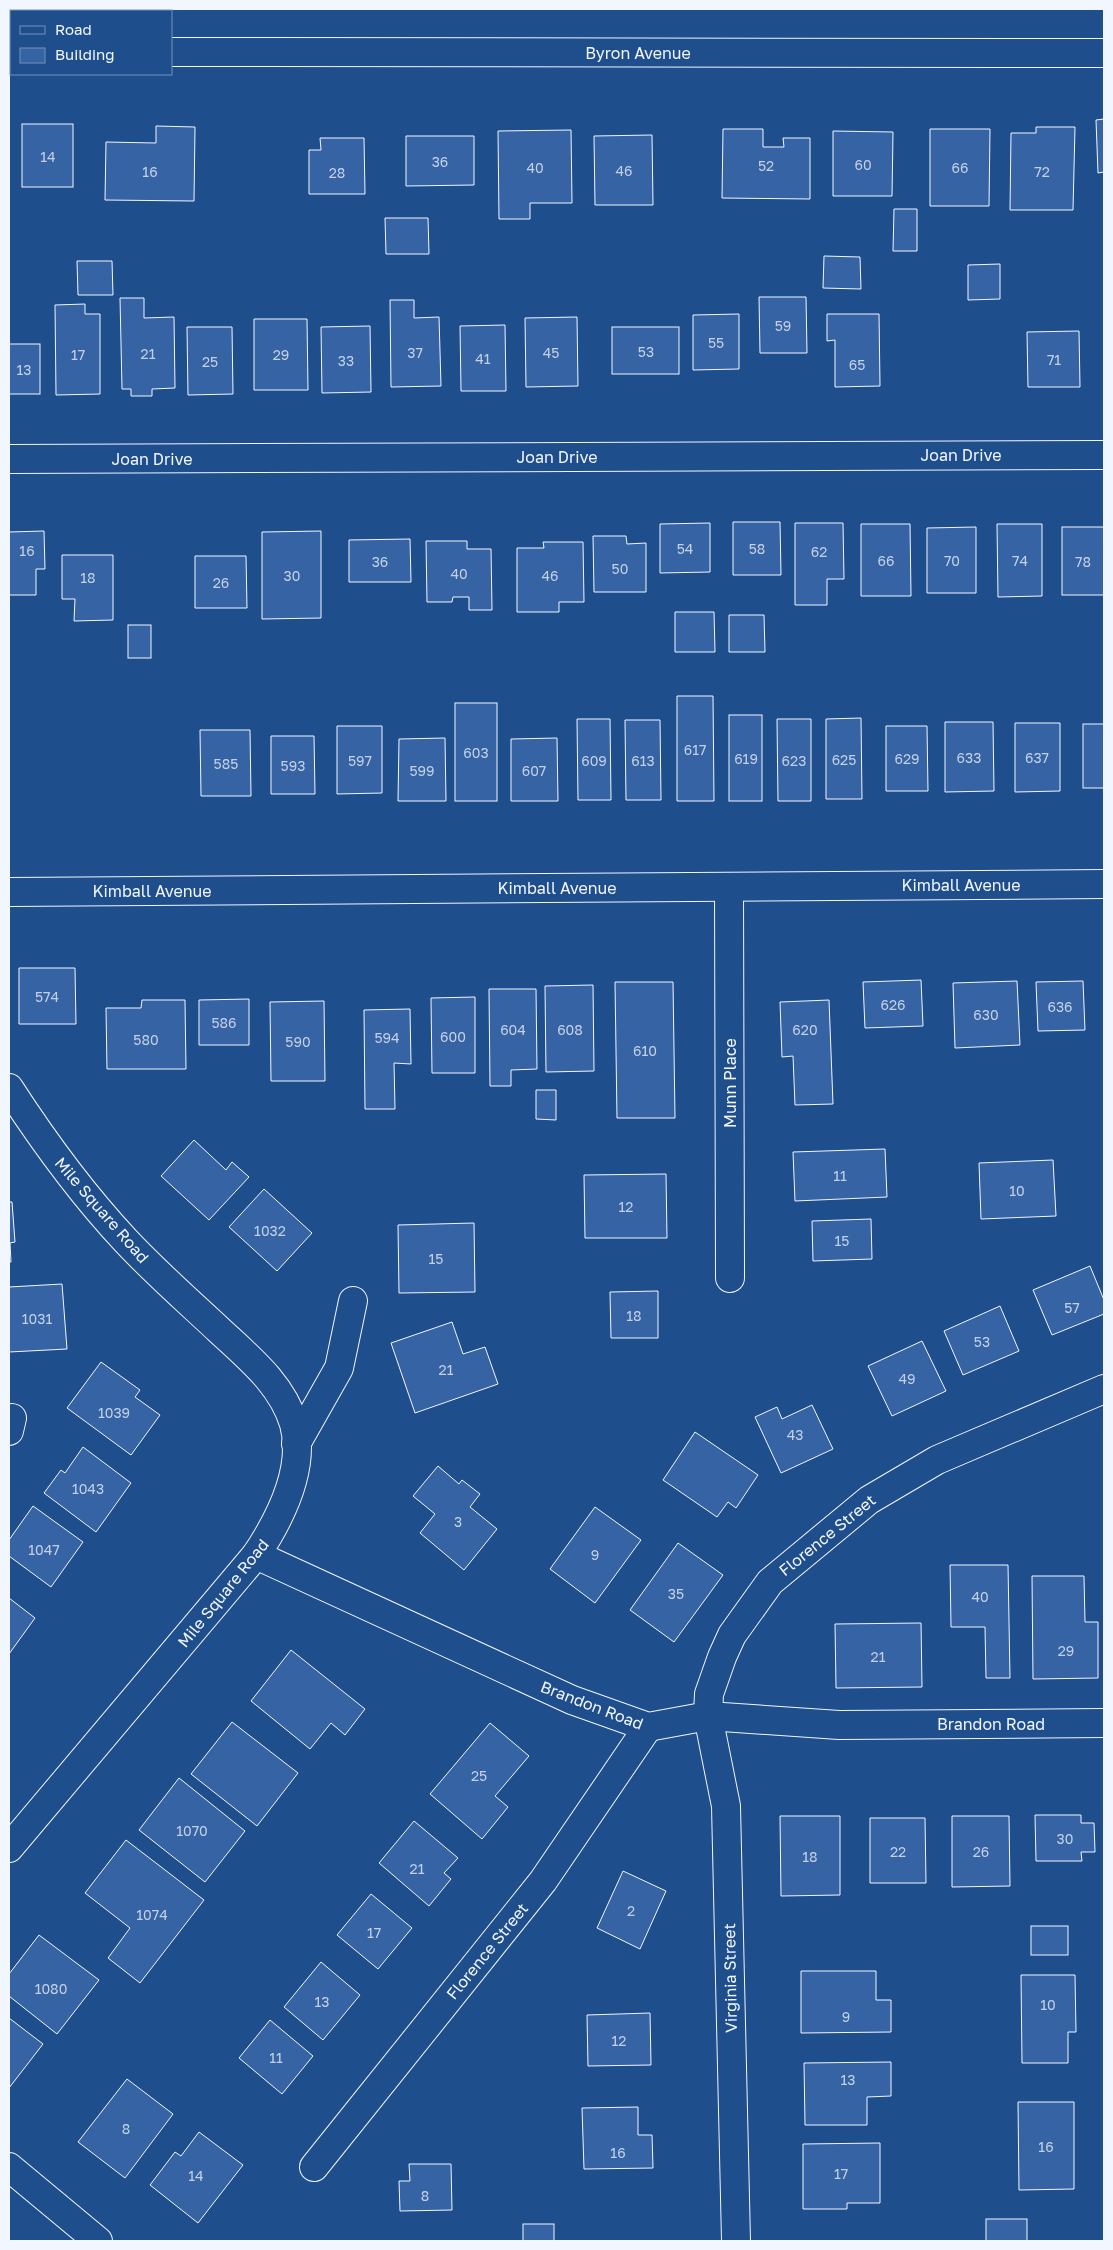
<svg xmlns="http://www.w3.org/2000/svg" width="1113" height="2250" font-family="'Golos Text',sans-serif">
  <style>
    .building { fill: #3563a3; stroke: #f2f6ff }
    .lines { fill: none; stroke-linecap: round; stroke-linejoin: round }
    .minor-casing { stroke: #f2f6ff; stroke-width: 30 }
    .tertiary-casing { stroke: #f2f6ff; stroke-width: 30 }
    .minor { stroke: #1f4e8c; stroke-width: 28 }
    .tertiary { stroke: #1f4e8c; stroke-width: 28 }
    .labels { text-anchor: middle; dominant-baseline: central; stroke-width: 4; stroke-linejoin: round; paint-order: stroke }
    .number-label { font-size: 14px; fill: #c3d1e8 }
    .street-label { font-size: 16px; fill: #f2f6ff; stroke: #1f4e8c }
  </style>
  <rect width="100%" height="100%" fill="#1f4e8c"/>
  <g class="building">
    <polygon points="1104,119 1104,172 1098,173 1096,120"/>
    <rect x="22" y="124" width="51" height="63"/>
    <polygon points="156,126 195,127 194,201 105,200 106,142 156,143"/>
    <polygon points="1036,127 1075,127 1073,210 1010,210 1011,133 1036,133"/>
    <polygon points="723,129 763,129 763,147 784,147 783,138 810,138 810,199 722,198"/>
    <polygon points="930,129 990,129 989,206 930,206"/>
    <polygon points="571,130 572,203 530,203 530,219 499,219 498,131"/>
    <polygon points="833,131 893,132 892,196 833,196"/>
    <polygon points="652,135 653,205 595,205 594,136"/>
    <polygon points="406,136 474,136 474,185 406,186"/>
    <polygon points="320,138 364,138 365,194 309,194 309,150 321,150"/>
    <polygon points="894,209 917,209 917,251 893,251"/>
    <polygon points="385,218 428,218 429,254 386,254"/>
    <polygon points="824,256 860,257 861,289 823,288"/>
    <polygon points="77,261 112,261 113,295 78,295"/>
    <polygon points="1000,264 1000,299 968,300 968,265"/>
    <polygon points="759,297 806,297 807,353 760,353"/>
    <polygon points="120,298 144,298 144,318 174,317 175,388 152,389 152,396 131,396 131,389 122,389"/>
    <polygon points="390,300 414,300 414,318 439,317 441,386 391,387"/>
    <polygon points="85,304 85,314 100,314 100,394 56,395 55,305"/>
    <polygon points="739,314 739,369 693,370 693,315"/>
    <polygon points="827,314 879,314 880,386 835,387 835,340 827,341"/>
    <polygon points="577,317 578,386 526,387 525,318"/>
    <polygon points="254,319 307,319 308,390 254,390"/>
    <polygon points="505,325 506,391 461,391 460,326"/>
    <polygon points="370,326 371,392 322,393 321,327"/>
    <polygon points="187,327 232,327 233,394 188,395"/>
    <rect x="612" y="327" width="67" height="47"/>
    <polygon points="1079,331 1080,387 1028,387 1027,332"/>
    <rect x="9" y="344" width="31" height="50"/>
    <polygon points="733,522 780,522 781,575 733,575"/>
    <polygon points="710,523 710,572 660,573 660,524"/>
    <polygon points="795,523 843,523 844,579 827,579 827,605 795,605"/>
    <polygon points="861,524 910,524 911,596 861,596"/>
    <polygon points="997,524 1042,524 1042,596 998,597"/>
    <polygon points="976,527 976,593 927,593 927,528"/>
    <rect x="1062" y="527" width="42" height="68"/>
    <polygon points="44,531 45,569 36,569 36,595 9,595 9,532"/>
    <polygon points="321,531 321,618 262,619 262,532"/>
    <polygon points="593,536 626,536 627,544 646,543 646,592 594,592"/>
    <polygon points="410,539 411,582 349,582 349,540"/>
    <polygon points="426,541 467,541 467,549 491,549 492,610 469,610 469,597 453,597 452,602 427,602"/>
    <polygon points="543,542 583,542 584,602 559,602 559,612 517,612 517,548 544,548"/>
    <polygon points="62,555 113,555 113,620 74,621 75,599 62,599"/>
    <polygon points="195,556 246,556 247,608 195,608"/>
    <polygon points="675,612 714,612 715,652 675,652"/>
    <polygon points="729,615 764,615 765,652 729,652"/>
    <rect x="128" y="625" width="23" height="33"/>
    <polygon points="677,696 713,696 714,801 677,801"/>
    <rect x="455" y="703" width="42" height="98"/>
    <rect x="729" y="715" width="33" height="86"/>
    <polygon points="861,718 862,799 826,799 826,719"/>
    <polygon points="577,719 610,719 611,800 578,800"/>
    <polygon points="777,719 811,719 811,801 778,801"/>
    <polygon points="625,720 660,720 661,800 626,800"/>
    <polygon points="945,722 993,722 994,791 945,792"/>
    <polygon points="1015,723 1060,723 1060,791 1015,792"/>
    <rect x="1083" y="724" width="21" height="64"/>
    <polygon points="337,726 382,726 382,793 337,794"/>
    <polygon points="886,726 927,726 928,791 886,791"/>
    <polygon points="200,730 250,730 251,796 201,796"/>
    <polygon points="271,736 314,736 315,794 271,794"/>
    <polygon points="445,738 446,801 398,801 399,739"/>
    <polygon points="557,738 558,801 511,801 511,739"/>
    <polygon points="19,968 75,968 76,1024 19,1024"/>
    <polygon points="921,980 923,1026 865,1028 863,982"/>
    <polygon points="1017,981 1020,1045 955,1048 953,983"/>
    <polygon points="1083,981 1085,1030 1038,1031 1036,982"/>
    <polygon points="615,982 673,982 675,1118 617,1118"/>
    <polygon points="593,985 594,1071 546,1072 545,986"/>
    <polygon points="489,989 536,989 537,1069 511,1070 511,1086 490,1086"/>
    <polygon points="475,997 475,1073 432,1073 431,998"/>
    <polygon points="249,999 249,1045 199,1045 199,1000"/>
    <polygon points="142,1000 185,1000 186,1069 107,1069 106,1008 141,1008"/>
    <polygon points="829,1000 833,1104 795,1105 793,1056 782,1057 780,1002"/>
    <polygon points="324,1001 325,1081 271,1081 270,1002"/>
    <polygon points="410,1009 411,1064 394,1063 395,1109 365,1109 364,1010"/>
    <polygon points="536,1090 556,1090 556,1120 536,1119"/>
    <polygon points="194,1140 226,1170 232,1162 249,1177 209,1220 161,1176"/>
    <polygon points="885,1149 887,1197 795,1201 793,1152"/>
    <polygon points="1053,1160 1056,1216 981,1219 979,1163"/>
    <polygon points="666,1174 667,1238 585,1238 584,1175"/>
    <polygon points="264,1189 312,1233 277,1271 229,1227"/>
    <polygon points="9,1202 12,1202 15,1242 10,1243 11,1262 9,1262"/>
    <polygon points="871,1219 872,1259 813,1261 812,1221"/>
    <polygon points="474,1223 475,1292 399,1293 398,1225"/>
    <polygon points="1090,1266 1104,1300 1104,1314 1052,1335 1033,1290"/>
    <polygon points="62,1284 67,1349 9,1352 9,1287"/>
    <polygon points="658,1291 658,1338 611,1338 610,1292"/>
    <polygon points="1000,1306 1019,1351 963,1375 944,1331"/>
    <polygon points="452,1322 463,1354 485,1347 498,1384 415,1413 391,1343"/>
    <polygon points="922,1341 946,1391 892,1416 868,1366"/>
    <polygon points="101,1362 140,1390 135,1397 160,1415 131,1455 67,1408"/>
    <polygon points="812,1405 833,1449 781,1473 755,1417 777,1407 782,1419"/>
    <polygon points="695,1432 758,1475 736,1508 728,1502 717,1517 663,1480"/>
    <polygon points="83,1447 131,1483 96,1532 44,1493 61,1470 65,1473"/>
    <polygon points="438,1466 459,1484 462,1480 480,1494 470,1507 497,1529 464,1570 420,1533 435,1514 413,1496"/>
    <polygon points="33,1506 83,1542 51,1587 9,1556 9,1540"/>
    <polygon points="595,1507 641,1540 595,1603 550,1569"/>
    <polygon points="678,1543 723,1575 674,1642 630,1610"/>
    <polygon points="950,1565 1008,1565 1010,1678 986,1678 985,1627 951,1627"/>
    <polygon points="1032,1576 1084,1576 1085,1622 1098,1622 1098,1678 1033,1679"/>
    <polygon points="9,1598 35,1618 9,1654"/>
    <polygon points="921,1623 922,1687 836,1688 835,1624"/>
    <polygon points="291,1650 365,1709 345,1735 331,1723 310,1749 251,1701"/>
    <polygon points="232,1722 298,1773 257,1826 191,1774"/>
    <polygon points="490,1723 529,1756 495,1796 508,1807 482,1839 430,1794"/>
    <polygon points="179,1778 245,1831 205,1882 139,1830"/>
    <polygon points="1035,1815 1081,1815 1081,1823 1094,1823 1095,1852 1081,1852 1082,1861 1036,1861"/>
    <polygon points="780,1816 840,1816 840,1895 781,1896"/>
    <polygon points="952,1816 1009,1816 1010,1886 952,1887"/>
    <polygon points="870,1818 925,1818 926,1883 870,1883"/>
    <polygon points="414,1821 458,1858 444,1873 451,1879 429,1906 379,1863"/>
    <polygon points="126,1840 204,1900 140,1983 108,1958 130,1928 85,1893"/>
    <polygon points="623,1871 666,1891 640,1949 597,1928"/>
    <polygon points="371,1894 412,1928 378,1969 337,1935"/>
    <rect x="1031" y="1926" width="37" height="29"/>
    <polygon points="39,1935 99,1980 57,2034 9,1996 9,1974"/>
    <polygon points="321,1962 360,1995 323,2040 284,2007"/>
    <polygon points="801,1971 876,1971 876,2000 891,2000 891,2032 801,2033"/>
    <polygon points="1021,1975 1075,1975 1076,2032 1068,2032 1068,2063 1022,2063"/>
    <polygon points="650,2013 651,2065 588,2066 587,2015"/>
    <polygon points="9,2018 43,2044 9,2088"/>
    <polygon points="270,2020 313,2056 282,2094 239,2058"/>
    <polygon points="891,2062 891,2096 867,2097 867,2125 805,2125 804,2063"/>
    <polygon points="127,2079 173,2114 125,2178 78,2142"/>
    <polygon points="1018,2102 1074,2102 1074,2189 1019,2190"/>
    <polygon points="638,2107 638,2135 652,2135 653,2168 584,2169 582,2108"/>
    <polygon points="199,2132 243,2165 198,2223 150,2185 175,2152 181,2156"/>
    <polygon points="880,2143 880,2203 847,2203 847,2209 803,2209 803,2144"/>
    <polygon points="409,2164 451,2164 452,2210 400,2211 399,2181 410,2181"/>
    <rect x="986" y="2219" width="41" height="22"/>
    <rect x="523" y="2224" width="31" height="17"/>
  </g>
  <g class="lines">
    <defs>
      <g id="minor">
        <polyline points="9,52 11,52"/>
        <polyline points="171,52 1104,53"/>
        <polyline points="9,459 1104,455"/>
        <polyline points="729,887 730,1278"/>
        <polyline points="9,1431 12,1418"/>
        <polyline points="296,1444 339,1368 353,1301"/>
        <polyline points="256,1555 572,1700 648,1727 708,1716 839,1725 1104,1723"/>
        <polyline points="9,2167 98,2241"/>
        <polyline points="314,2167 543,1881 648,1727"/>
        <polyline points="736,2241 726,1806 708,1716 709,1694 722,1657 732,1635 770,1582 869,1500 937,1460 1104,1389"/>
      </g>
      <g id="tertiary">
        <polyline points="9,892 1104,884"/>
        <path d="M9,1088C44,1142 82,1194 126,1241C156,1273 188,1301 219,1330C249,1358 282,1384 294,1424C306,1469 280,1519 256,1555L9,1848"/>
      </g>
    </defs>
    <use href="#minor" class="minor-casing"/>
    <use href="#tertiary" class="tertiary-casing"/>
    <use href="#minor" class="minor"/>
    <use href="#tertiary" class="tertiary"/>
  </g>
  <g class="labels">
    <g class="number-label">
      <text x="48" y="156">14</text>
      <text x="440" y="161">36</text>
      <text x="863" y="164">60</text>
      <text x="766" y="165">52</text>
      <text x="535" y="167">40</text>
      <text x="960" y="167">66</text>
      <text x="624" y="170">46</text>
      <text x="150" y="171">16</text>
      <text x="1042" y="171">72</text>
      <text x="337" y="172">28</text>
      <text x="783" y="325">59</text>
      <text x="716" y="342">55</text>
      <text x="646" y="351">53</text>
      <text x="415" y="352">37</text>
      <text x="551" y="352">45</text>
      <text x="148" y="353">21</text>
      <text x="78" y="354">17</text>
      <text x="281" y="354">29</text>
      <text x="483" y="358">41</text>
      <text x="1054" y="359">71</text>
      <text x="346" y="360">33</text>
      <text x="210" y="361">25</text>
      <text x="857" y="364">65</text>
      <text x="24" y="369">13</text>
      <text x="685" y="548">54</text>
      <text x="757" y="548">58</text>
      <text x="27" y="550">16</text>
      <text x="819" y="551">62</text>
      <text x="886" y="560">66</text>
      <text x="952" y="560">70</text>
      <text x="1020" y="560">74</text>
      <text x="380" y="561">36</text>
      <text x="1083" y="561">78</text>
      <text x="620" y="568">50</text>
      <text x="459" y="573">40</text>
      <text x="292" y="575">30</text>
      <text x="550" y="575">46</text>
      <text x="88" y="577">18</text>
      <text x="221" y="582">26</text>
      <text x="695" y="749">617</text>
      <text x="476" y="752">603</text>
      <text x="969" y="757">633</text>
      <text x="1037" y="757">637</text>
      <text x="746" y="758">619</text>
      <text x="907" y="758">629</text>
      <text x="844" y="759">625</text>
      <text x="360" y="760">597</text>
      <text x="594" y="760">609</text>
      <text x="643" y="760">613</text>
      <text x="794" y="760">623</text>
      <text x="226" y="763">585</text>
      <text x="293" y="765">593</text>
      <text x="422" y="770">599</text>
      <text x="534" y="770">607</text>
      <text x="47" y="996">574</text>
      <text x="893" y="1004">626</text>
      <text x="1060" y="1006">636</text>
      <text x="986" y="1014">630</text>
      <text x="224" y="1022">586</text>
      <text x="513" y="1029">604</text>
      <text x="570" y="1029">608</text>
      <text x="805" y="1029">620</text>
      <text x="453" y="1036">600</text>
      <text x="387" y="1037">594</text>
      <text x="146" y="1039">580</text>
      <text x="298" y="1041">590</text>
      <text x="645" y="1050">610</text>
      <text x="840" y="1175">11</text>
      <text x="1017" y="1190">10</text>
      <text x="626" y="1206">12</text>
      <text x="270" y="1230">1032</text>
      <text x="842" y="1240">15</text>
      <text x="436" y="1258">15</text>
      <text x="1072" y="1307">57</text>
      <text x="634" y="1315">18</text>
      <text x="37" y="1318">1031</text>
      <text x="982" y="1341">53</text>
      <text x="446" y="1369">21</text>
      <text x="907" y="1378">49</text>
      <text x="114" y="1412">1039</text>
      <text x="795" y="1434">43</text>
      <text x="88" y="1488">1043</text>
      <text x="458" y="1521">3</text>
      <text x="44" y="1549">1047</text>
      <text x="595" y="1554">9</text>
      <text x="676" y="1593">35</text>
      <text x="980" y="1596">40</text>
      <text x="1066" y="1650">29</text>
      <text x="878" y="1656">21</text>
      <text x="479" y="1775">25</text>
      <text x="192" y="1830">1070</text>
      <text x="1065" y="1838">30</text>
      <text x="898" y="1851">22</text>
      <text x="981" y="1851">26</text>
      <text x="810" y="1856">18</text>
      <text x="417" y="1868">21</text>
      <text x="631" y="1910">2</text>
      <text x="152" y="1914">1074</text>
      <text x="374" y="1932">17</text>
      <text x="51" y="1988">1080</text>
      <text x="322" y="2001">13</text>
      <text x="1048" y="2004">10</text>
      <text x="846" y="2016">9</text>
      <text x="619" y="2040">12</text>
      <text x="276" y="2057">11</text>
      <text x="848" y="2079">13</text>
      <text x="126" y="2128">8</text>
      <text x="1046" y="2146">16</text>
      <text x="618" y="2152">16</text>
      <text x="841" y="2173">17</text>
      <text x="196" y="2175">14</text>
      <text x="425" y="2195">8</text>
    </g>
    <g class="street-label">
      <text x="638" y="53">Byron Avenue</text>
      <text x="961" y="455">Joan Drive</text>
      <text x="557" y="457">Joan Drive</text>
      <text x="152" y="459">Joan Drive</text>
      <text x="961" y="885">Kimball Avenue</text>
      <text x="557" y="888">Kimball Avenue</text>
      <text x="152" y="891">Kimball Avenue</text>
      <text transform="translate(730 1083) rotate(-90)">Munn Place</text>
      <text transform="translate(102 1210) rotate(49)">Mile Square Road</text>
      <text transform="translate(827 1535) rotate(-39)">Florence Street</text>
      <text transform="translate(223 1593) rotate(-51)">Mile Square Road</text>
      <text transform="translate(592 1705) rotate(21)">Brandon Road</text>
      <text x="991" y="1724">Brandon Road</text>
      <text transform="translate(487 1951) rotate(-51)">Florence Street</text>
      <text transform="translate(730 1978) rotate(-91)">Virginia Street</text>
    </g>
  </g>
  <rect width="1113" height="2250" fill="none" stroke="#f2f6ff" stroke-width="20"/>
  <rect x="10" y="10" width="162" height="65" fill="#1f4e8c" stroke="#7391ba"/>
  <rect x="20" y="26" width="25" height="8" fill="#1f4e8c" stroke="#7391ba"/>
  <text x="55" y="35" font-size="15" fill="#f2f6ff">Road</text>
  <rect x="20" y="48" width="25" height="15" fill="#3563a3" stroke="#7391ba"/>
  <text x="55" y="60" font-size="15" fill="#f2f6ff">Building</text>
</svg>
